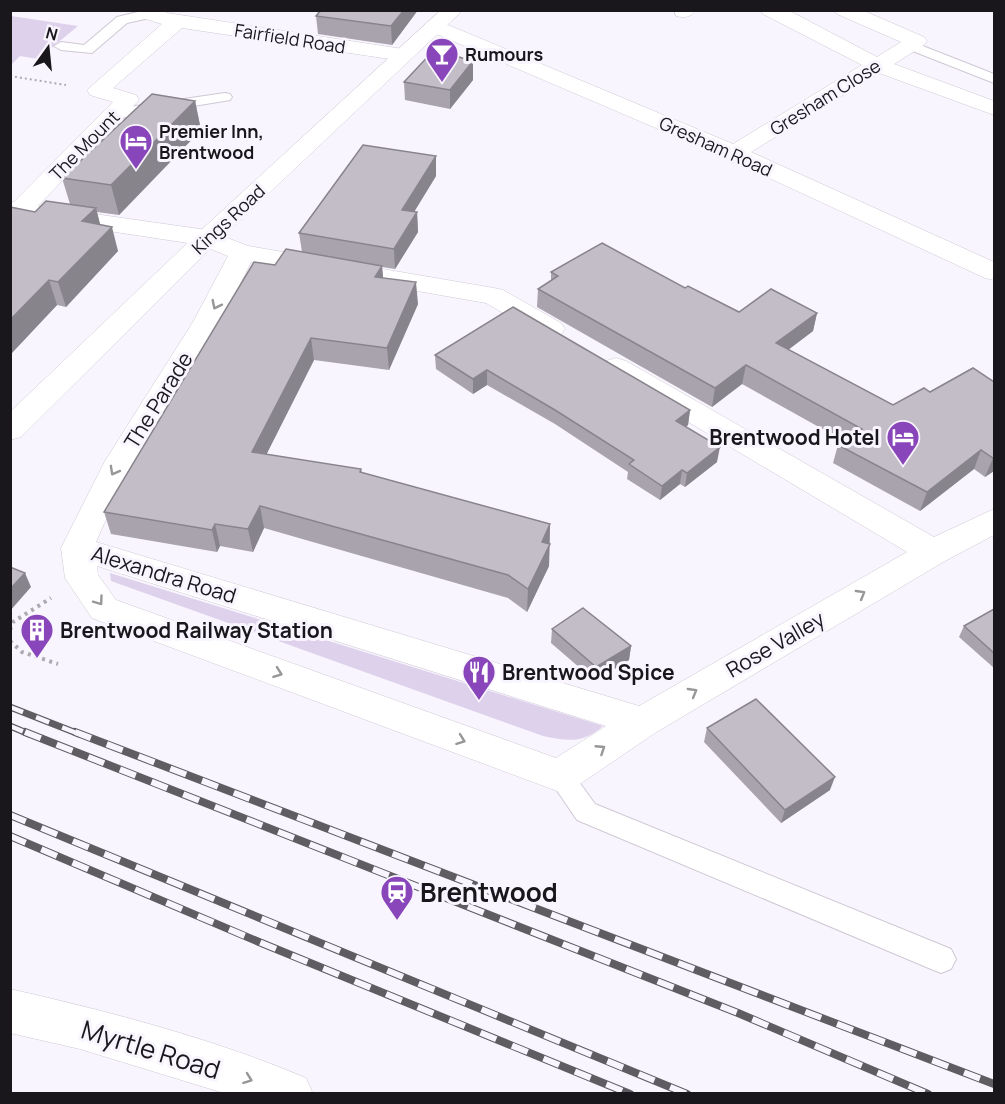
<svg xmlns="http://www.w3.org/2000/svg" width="1005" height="1104" font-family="Manrope,sans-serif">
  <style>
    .green { fill: #ded1ec }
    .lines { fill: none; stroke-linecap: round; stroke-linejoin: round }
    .service-casing { stroke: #cec9d4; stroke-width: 2 }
    .minor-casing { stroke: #cec9d4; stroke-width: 1 }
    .secondary-casing { stroke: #cec9d4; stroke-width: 1 }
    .path-far1 { stroke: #aca9b0; stroke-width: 2; stroke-dasharray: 2 3; stroke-linecap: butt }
    .path { stroke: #aca9b0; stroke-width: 4; stroke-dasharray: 3 4.5; stroke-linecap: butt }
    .service { fill: #fff; fill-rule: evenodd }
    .minor { fill: #fff; fill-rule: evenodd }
    .secondary { fill: #fff; fill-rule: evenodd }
    .rail-far1-casing { stroke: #5f5d62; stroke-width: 7 }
    .rail-casing { stroke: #5f5d62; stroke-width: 8 }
    .rail-far1 { stroke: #f9f5fe; stroke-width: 4.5; stroke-dasharray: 14; stroke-linecap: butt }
    .rail { stroke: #f9f5fe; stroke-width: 6; stroke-dasharray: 17; stroke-linecap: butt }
    .wall { fill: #a8a3ac }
    .shaded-wall { fill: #88848c }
    .building { fill: #c3bdc8; stroke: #88848c; stroke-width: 1.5 }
    .oneway { stroke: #989798 }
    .labels { text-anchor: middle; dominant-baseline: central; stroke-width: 6; stroke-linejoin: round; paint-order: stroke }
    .far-street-label { font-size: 18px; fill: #19171b; stroke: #f9f5fe }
    .far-poi-label { font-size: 18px; font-weight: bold; fill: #19171b; stroke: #f9f5fe; text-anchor: start }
    .street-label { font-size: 21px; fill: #19171b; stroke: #f9f5fe }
    .poi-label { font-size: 21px; font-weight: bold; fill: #19171b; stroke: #f9f5fe; text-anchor: start }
    .near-poi-label { font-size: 26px; font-weight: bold; fill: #19171b; stroke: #f9f5fe; text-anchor: start }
    .near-street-label { font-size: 26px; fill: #19171b; stroke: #f9f5fe }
  </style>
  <rect width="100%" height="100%" fill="#f9f5fe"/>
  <g class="green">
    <polygon points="11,16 78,26 38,59 20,56 11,65"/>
    <path d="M110,573L603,726C583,744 567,741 543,736L111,581Z"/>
  </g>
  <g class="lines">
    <defs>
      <g id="service">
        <polygon points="146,10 154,11 156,14 154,17 127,23 92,53 61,50 54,46 61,42 84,45 117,17"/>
        <polygon points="910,41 994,74 994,83 905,48 903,45 905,42"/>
        <polygon points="225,93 230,94 232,97 230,100 115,119 107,114 115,109"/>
        <polygon points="560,765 569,768 595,804 951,949 956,959 951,969 941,973 931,969 577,820 547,776 551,768"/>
      </g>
      <g id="minor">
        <path d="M141,10H163L167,13L403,49L410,51L413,55L410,59L403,61L182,28L113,88L136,95L139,100L38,206L207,230L248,246L494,288L503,290L561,323L565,329L561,335L551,337L541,335L486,303L251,262C206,359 138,443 96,542L639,706L907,552L606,373L602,367L606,361L616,358L626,361L934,537L994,509V535L945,561L655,733L574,788L560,792L92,618L65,578L61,548L105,461L193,322L228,256L201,245L10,216V202H14L113,102L90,95L87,90L162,24L142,18L139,14ZM97,566L606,726L556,758L116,600L98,575Z"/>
        <path d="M674,10H696C690,18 684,18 676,16Z"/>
        <polygon points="760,10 788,10 877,57 901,42 837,14 834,10 862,10 924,37 927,41 924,45 894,64 994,101 994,115 879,73 751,152 994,262 994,280 985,278 726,158 427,30 424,26 427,22 441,22 733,144 862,65 763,14"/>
        <path d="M10,989C111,1012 211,1038 306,1078L313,1094H227L80,1049L10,1033Z"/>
      </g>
      <polygon id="secondary" points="441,10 463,10 216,243 21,437 10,440 10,412 198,233"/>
    </defs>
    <use href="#service" class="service-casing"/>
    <use href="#minor" class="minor-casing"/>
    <use href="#secondary" class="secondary-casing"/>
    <g class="path-far1">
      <polyline points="990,10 994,13"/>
      <polyline points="10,76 66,85"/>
    </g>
    <g class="path">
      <polyline points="10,630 13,622 51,598"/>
      <polyline points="10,641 22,652 58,664"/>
    </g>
    <use href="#service" class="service"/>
    <use href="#minor" class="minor"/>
    <use href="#secondary" class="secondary"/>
    <defs>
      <g id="rail-far1">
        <polyline points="10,707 79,734"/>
        <polyline points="10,726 29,734"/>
      </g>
      <g id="rail">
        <polyline points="25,732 738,1013 928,1094"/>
        <polyline points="75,732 994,1084"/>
        <polyline points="10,815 687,1094"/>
        <polyline points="10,836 259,942 630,1094"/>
      </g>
    </defs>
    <use href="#rail-far1" class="rail-far1-casing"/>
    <use href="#rail" class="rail-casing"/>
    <use href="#rail-far1" class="rail-far1"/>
    <use href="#rail" class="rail"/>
  </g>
  <g class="wall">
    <polygon points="321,10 418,10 392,45 318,34 316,16"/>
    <polygon points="473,80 450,109 405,100 404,82"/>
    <polygon points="195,101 201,130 119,215 97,212 100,224 118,251 66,307 57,305 10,355 35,212 70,204 62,178"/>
    <polygon points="436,176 414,212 417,212 418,232 395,269 382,267 383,278 418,304 389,370 314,360 266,455 361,469 362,473 550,524 549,566 527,612 508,598 264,528 253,552 220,546 217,552 111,534 104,512 275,265 302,252 299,233"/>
    <polygon points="551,272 685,288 739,312 817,313 813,331 788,350 893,405 930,392 994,382 994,471 985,477 974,469 920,511 833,463 838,445 844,441 742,384 712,407 537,307 538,289 551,281"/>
    <polygon points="435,355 690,410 688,425 685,427 717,462 685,487 680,484 660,500 627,479 628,472 555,424 487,385 473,394 436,369"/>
    <polygon points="994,609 994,668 959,637 964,626"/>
    <polygon points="552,629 631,646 629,660 595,681 551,643"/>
    <polygon points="707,728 830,790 781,823 704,742"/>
  </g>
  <g class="shaded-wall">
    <polygon points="404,10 418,10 392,45 391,26"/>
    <polygon points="473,61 473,80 450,109 450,90"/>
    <polygon points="195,101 201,130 119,215 111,185"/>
    <polygon points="436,156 436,176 403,230 402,210"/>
    <polygon points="96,208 102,232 82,221"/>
    <polygon points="417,212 418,232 395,269 394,249"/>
    <polygon points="112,227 118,251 66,307 58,282"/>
    <polygon points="382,266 384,288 375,277"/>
    <polygon points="49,280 57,305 10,355 10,320"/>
    <polygon points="416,282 418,304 389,370 387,348"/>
    <polygon points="817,313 813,331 772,362 776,343"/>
    <polygon points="311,338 314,360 256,475 252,452"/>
    <polygon points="746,365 742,384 712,407 715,388"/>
    <polygon points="487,370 487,385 473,394 473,379"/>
    <polygon points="690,410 688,425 674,436 676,421"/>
    <polygon points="720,447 717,462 685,487 687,473"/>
    <polygon points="981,450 974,469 920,511 927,492"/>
    <polygon points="994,457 994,471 985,477 993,458"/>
    <polygon points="682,470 680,484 660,500 662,486"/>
    <polygon points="260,506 264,528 253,552 248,529"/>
    <polygon points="215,524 220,546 217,552 212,530"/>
    <polygon points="550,524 549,566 527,612 528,589 542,542"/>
    <polygon points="25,573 31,587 10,611 10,589"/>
    <polygon points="631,646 629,660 595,681 596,667"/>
    <polygon points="835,777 830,790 781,823 785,810"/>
  </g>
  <g class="building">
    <polygon points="321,10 404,10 391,26 316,16"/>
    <polygon points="434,50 473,61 450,90 404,82"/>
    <polygon points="152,94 195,101 111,185 62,178"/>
    <polygon points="363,145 436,156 402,210 417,212 394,249 299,233"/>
    <polygon points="46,201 96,208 82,221 112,227 58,282 49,280 10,320 10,207 35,212"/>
    <polygon points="602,243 685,288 688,286 739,312 771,289 817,313 776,343 893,405 924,388 930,392 973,368 994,382 994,457 993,458 981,450 927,492 838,445 862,429 746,365 715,388 538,289 558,276 551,272"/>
    <polygon points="286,249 382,266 375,277 416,282 387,348 311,338 252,452 361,469 360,472 550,524 542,542 550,544 528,589 508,575 260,506 248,529 215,524 212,530 104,512 254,262 275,265"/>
    <polygon points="513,307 690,410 676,421 720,447 687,473 682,470 662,486 629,464 634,460 555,410 487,370 473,379 435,355"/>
    <polygon points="10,567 25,573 10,589"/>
    <polygon points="583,608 631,646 596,667 552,629"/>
    <polygon points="994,609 994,653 964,626"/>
    <polygon points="756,699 835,777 785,810 707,728"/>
  </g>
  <defs><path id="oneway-chevron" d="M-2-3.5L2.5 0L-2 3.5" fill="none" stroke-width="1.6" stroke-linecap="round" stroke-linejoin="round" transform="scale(1.5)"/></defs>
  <g class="oneway">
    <use href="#oneway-chevron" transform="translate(216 305) rotate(117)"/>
    <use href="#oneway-chevron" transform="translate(114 471) rotate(119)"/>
    <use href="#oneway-chevron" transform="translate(861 594) rotate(-30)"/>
    <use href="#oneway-chevron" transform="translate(99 601) rotate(54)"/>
    <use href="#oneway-chevron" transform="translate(278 673) rotate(20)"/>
    <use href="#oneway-chevron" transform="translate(693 692) rotate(-30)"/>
    <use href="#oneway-chevron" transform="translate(461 740) rotate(20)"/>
    <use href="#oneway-chevron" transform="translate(601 749) rotate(-33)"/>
    <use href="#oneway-chevron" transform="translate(248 1079) rotate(20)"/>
  </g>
  <defs>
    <symbol id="bar-pin" viewBox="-11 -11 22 30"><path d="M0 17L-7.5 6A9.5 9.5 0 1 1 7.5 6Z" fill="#8846ba" stroke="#f9f5fe"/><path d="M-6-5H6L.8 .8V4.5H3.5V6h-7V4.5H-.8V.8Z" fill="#fff"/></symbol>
    <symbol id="hotel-pin" viewBox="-11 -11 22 30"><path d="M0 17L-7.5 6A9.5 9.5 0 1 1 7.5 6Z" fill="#8846ba" stroke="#f9f5fe"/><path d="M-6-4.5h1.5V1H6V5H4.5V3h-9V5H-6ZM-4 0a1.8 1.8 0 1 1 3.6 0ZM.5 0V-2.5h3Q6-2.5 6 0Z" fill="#fff"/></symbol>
    <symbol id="building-pin" viewBox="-11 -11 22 30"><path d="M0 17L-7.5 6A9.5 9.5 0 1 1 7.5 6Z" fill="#8846ba" stroke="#f9f5fe"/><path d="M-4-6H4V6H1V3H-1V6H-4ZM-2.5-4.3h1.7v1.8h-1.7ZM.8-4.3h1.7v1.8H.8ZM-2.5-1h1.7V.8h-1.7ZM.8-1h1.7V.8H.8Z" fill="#fff"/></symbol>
    <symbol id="restaurant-pin" viewBox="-11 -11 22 30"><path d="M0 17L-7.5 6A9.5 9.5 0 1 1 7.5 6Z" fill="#8846ba" stroke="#f9f5fe"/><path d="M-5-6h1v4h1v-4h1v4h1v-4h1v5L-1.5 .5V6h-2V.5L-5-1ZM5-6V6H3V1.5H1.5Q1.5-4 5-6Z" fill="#fff"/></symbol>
    <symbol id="station-pin" viewBox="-11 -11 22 30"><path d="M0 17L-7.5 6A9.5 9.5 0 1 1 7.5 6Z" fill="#8846ba" stroke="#f9f5fe"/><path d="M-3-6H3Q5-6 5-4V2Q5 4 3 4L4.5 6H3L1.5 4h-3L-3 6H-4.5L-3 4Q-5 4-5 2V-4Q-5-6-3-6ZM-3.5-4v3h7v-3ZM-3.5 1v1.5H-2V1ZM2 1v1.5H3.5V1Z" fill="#fff"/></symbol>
  </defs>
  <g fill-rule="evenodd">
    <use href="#bar-pin" x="423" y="35" width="38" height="52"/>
    <use href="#hotel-pin" x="117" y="122" width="38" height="52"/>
    <use href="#hotel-pin" x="884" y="418" width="38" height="52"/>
    <use href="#building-pin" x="18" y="611" width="38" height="52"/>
    <use href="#restaurant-pin" x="460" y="653" width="38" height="52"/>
    <use href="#station-pin" x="378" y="873" width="38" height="52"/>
  </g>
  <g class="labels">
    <g class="far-street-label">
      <text transform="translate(290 38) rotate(9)">Fairfield Road</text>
      <text transform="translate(825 97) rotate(-32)">Gresham Close</text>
      <text transform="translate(84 145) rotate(-45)">The Mount</text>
      <text transform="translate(716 146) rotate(24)">Gresham Road</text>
      <text transform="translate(228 219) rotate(-43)">Kings Road</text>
    </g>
    <g class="far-poi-label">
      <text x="465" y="54">Rumours</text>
      <text x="159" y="131">Premier Inn,<tspan x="159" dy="21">Brentwood</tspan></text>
    </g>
    <g class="street-label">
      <text transform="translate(158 400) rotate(-58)">The Parade</text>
      <text transform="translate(164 574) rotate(17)">Alexandra Road</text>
      <text transform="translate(775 644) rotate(-30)">Rose Valley</text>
    </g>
    <g class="poi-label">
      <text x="880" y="437" text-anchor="end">Brentwood Hotel</text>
      <text x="60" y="630">Brentwood Railway Station</text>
      <text x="502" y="672">Brentwood Spice</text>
    </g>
    <g class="near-poi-label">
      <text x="420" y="892">Brentwood</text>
    </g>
    <g class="near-street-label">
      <text transform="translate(151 1049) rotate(17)">Myrtle Road</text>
    </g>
  </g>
  <rect width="1005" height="1104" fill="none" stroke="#19171b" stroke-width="24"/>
  <g transform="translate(48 48) rotate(15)" stroke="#f9f5fe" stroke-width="4.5" paint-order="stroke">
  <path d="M0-4.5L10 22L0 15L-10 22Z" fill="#19171b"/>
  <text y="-9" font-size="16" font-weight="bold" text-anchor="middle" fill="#19171b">N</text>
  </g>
</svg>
